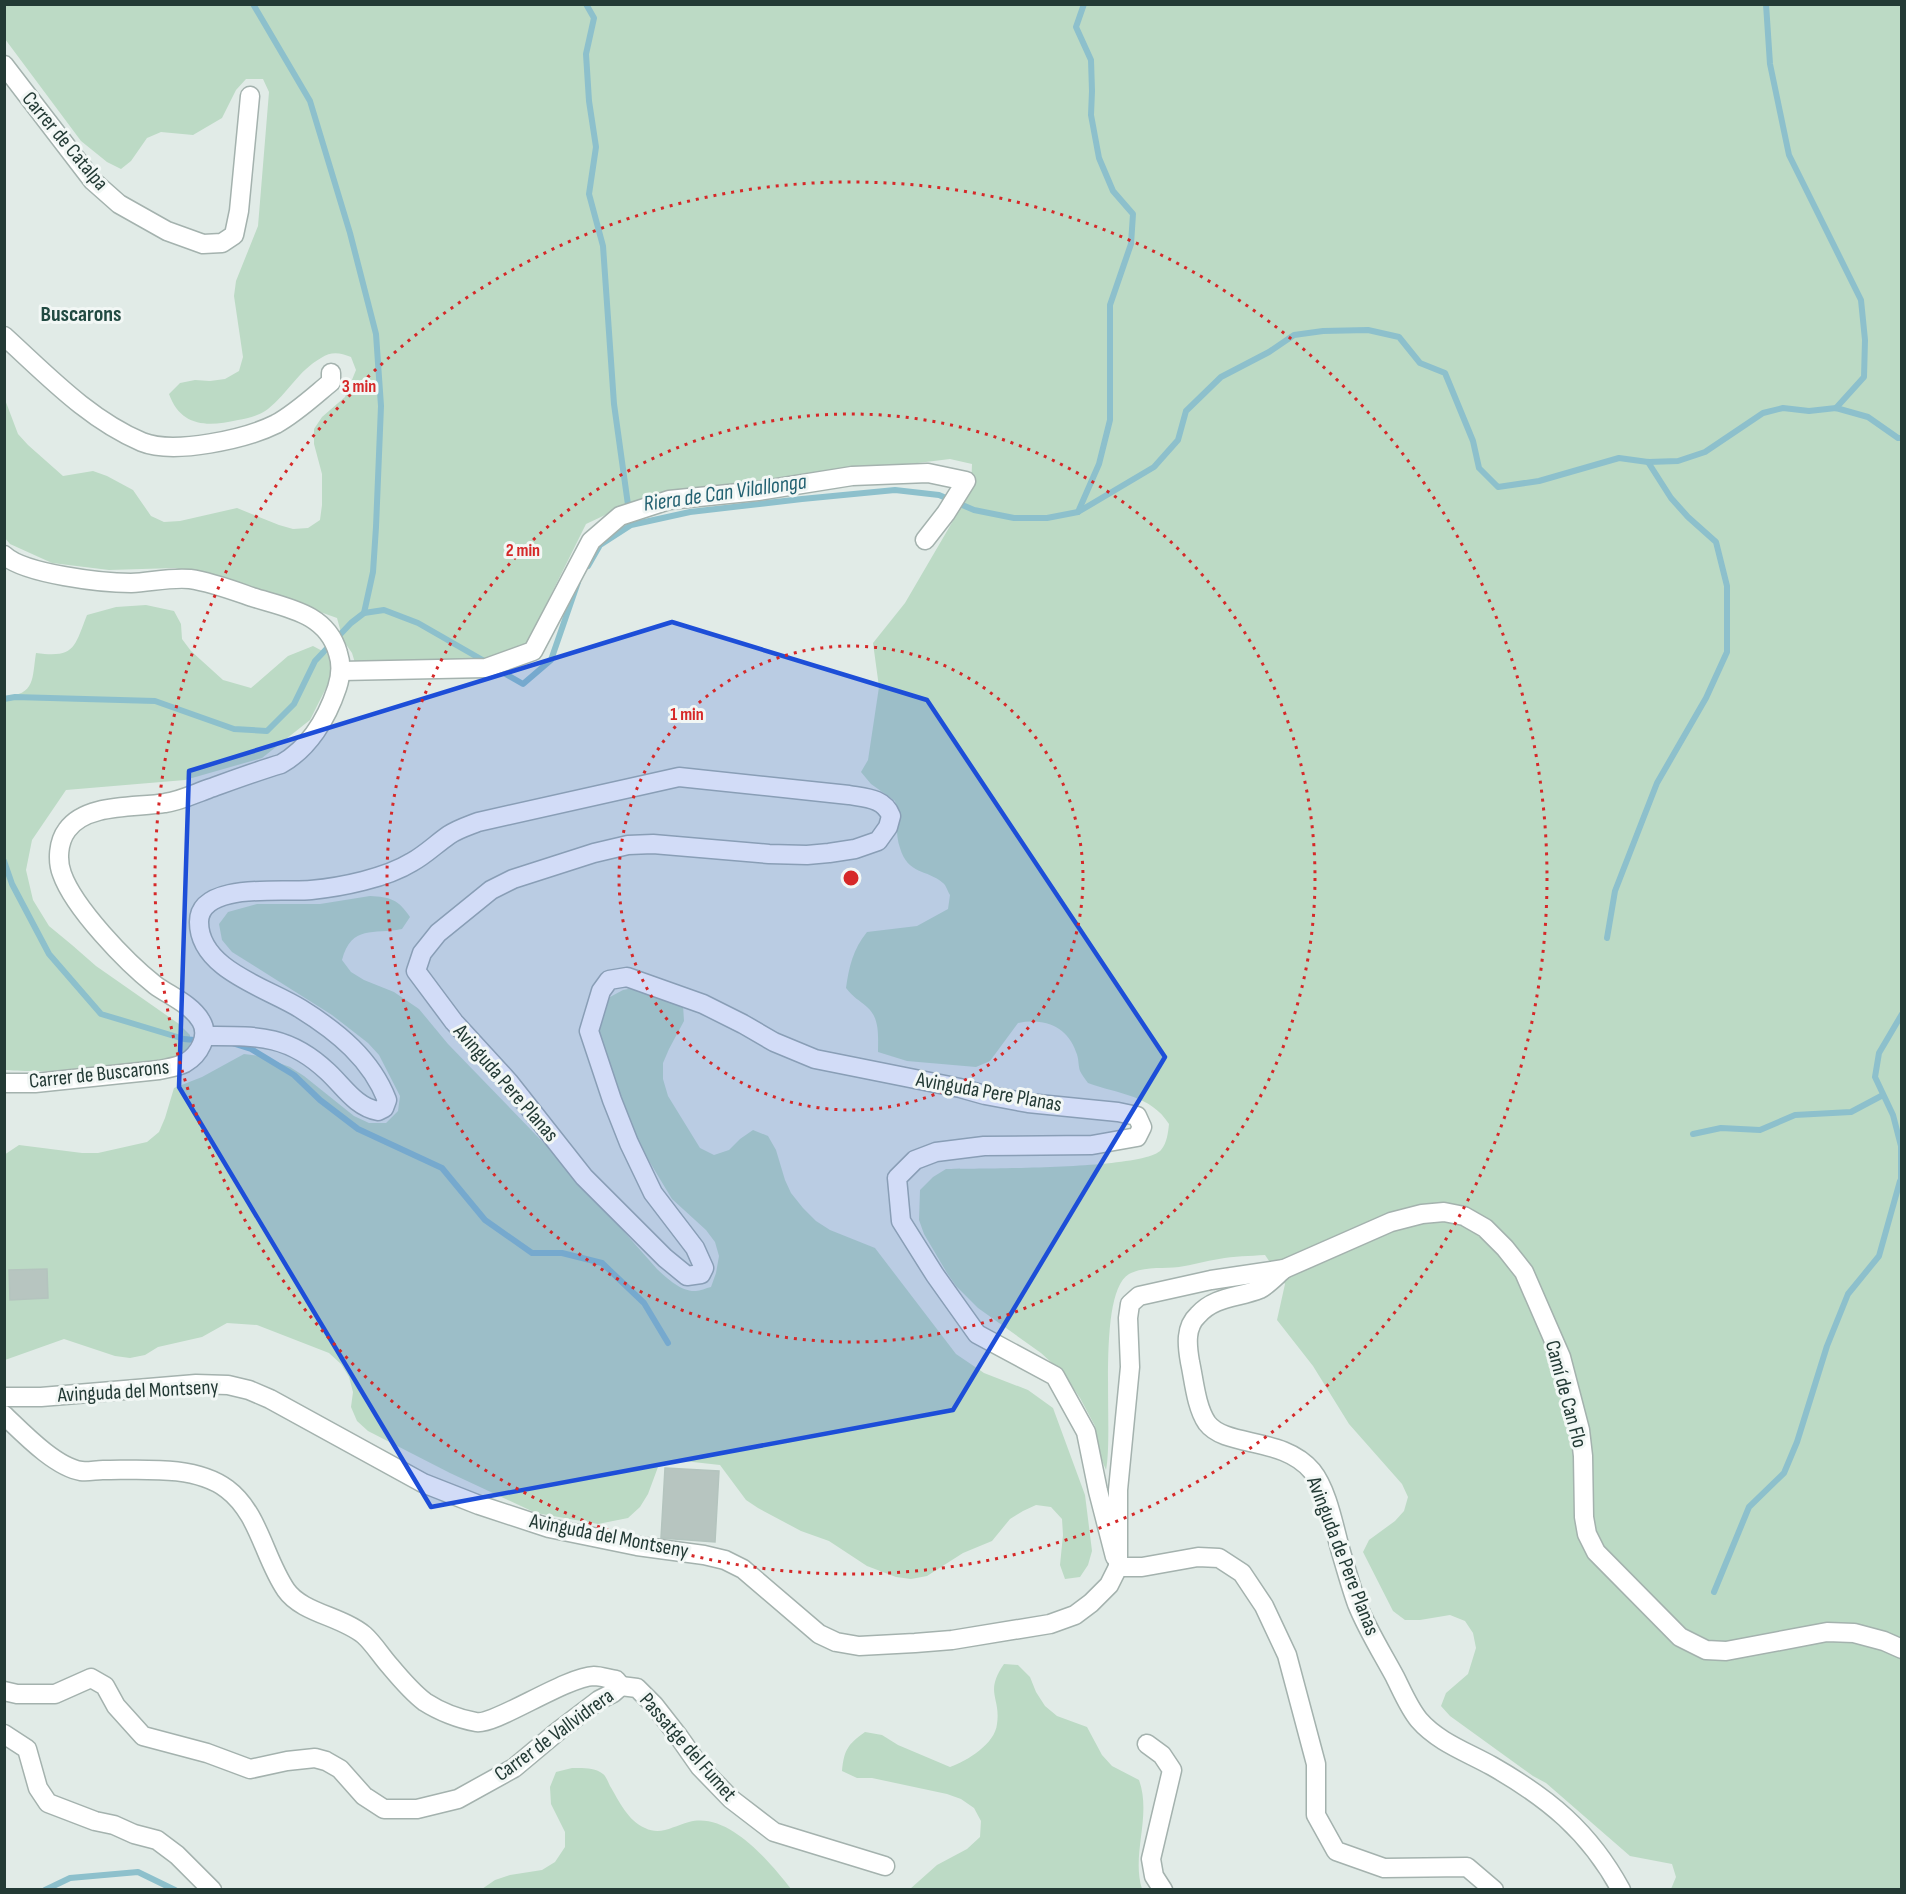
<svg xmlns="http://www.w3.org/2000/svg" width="1906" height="1894" font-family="'Sofia Sans Condensed',sans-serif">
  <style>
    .green { fill: #bcdac5 }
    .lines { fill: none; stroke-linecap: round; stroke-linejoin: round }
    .stream { stroke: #8dc0cc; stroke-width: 6 }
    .building { fill: #b7c5c0; stroke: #b4c4be; stroke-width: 1.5 }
    .minor-casing { stroke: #a4b2ae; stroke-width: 21 }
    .tertiary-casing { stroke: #a4b2ae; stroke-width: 21 }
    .minor { stroke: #fff; stroke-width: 18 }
    .tertiary { stroke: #fff; stroke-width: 18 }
    .marked { fill: #1d4ed8; fill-opacity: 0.2; stroke: #1d4ed8; stroke-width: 4.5; stroke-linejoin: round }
    .ring { fill: none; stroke: #d62828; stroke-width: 3; stroke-dasharray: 3 6 }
    .labels { text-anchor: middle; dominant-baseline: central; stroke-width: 6; stroke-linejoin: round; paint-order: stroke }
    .street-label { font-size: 21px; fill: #233a35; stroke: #f2f7f5 }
    .neighbourhood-label { font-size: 22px; font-weight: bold; fill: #214a42; stroke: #f2f7f5 }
    .water-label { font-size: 22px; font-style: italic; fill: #226171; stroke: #f2f7f5 }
    .centre { fill: #d62828; stroke: #f2f7f5; stroke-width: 3 }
    .ring-label { font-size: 18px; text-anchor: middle; font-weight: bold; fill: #d62828; stroke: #f2f7f5; stroke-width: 6; stroke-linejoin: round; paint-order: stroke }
  </style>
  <rect width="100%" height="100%" fill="#e1ebe7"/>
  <g class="green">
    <path d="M5,5H1901V1889H1671L1676,1877L1672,1864L1630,1856L1546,1783L1533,1776L1450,1716L1441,1706L1446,1693L1468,1674L1476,1648L1473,1633L1465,1621L1450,1615L1420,1620H1405L1393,1611L1363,1552L1369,1540L1395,1521L1404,1511L1408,1497L1402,1484L1349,1424L1313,1366L1277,1320L1285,1284L1265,1255C1250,1256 1234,1256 1219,1259C1206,1261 1192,1265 1179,1267C1163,1269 1144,1266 1129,1274C1096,1294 1114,1431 1106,1470L1100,1456L1095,1426L1080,1398L1063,1373L1041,1353L978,1308L956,1286L947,1273L924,1234L919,1220L920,1190L933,1177L946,1169C979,1168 1144,1170 1161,1150C1167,1143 1168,1133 1169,1124C1151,1095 1118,1094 1088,1083C1085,1079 1082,1075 1080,1071C1078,1065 1079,1058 1076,1052C1067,1026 1044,1018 1018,1023L990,1061L976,1067L907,1061L878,1052C878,1036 880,1018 867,1007C858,999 855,999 846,988C849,967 853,949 867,932L917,926L948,909L950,895C948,892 946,885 943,883C927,869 908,875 900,848C895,835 898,816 895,801L871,784L861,772L868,760L879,687L873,643L905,603L971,490L972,464L950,459L804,477L618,509L586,524L526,645L487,662L356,666L352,653L343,640L337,618L267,593L175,568L109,570L52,563L10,544L4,537V397L18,434L28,445L63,476L93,471L107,476L133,490L151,516L164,522L180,521L237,508L279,525L293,529L308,528L320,520L322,505V474L314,444V429L322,417L345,397L356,370L351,357C340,353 332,351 321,358C299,370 287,394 268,409C259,416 248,418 238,420C207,427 181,427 169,394L180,383L195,380L210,381L225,379L239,371L243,357L234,296L236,281L258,226L269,92L263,79H246L236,90L222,118L193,135L161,132L147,138L131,161L121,169L107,162L81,141L5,39Z"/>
    <path d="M146,605L174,611L181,624L182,639L191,651L223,680L251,688L288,656L313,646L328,654L334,667L330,680L310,720L262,758L185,780L66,790L32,840L26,870L33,900L49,926L72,945L96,966L179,1024L190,1035V1050C187,1053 184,1058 181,1060C156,1076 37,1072 5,1070L4,696C36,696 32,677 36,653C75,658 74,648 87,615L116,607Z"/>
    <path d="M370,896C390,897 398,899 410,917L402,929C373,935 352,924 342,960L351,972L364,980L394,992L419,1009L448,1044L566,1166L657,1269C667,1278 681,1292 696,1291C700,1291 706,1288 711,1287L716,1273L719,1256L715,1242L706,1230L672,1199L640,1146L616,1086L599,1029L603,1012L610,997L623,990L638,987L683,1005L684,1021L669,1049L663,1063V1079L668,1096L700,1148L714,1155L729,1150L740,1139L753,1130L768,1136L776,1150L785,1180L791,1193L803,1208L816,1221L830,1230L875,1248L956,1354L984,1373L1028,1390L1053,1408L1085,1495L1092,1551L1088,1565L1080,1577L1065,1579L1060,1565L1063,1535L1062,1519L1051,1507L1036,1505L1023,1511L1010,1519L992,1541L963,1553L927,1576L911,1579L896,1577L867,1566L829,1541L801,1531L758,1508L746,1500L720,1465L675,1460L658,1467L648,1494L640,1507L628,1518L598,1524L536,1513L450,1473L368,1431L357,1421L351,1407L353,1392L349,1377L341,1364L329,1353L257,1325L227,1323L202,1337L158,1347L145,1355L130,1358L115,1356L64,1339L5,1360L4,1155L19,1145L82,1153H98L147,1142L159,1132L165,1118L174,1088L202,1077L244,1054L260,1056L290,1067L304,1076L354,1116L369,1123H386L398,1111L400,1096L379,1055L368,1043L332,1015L232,952L222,940L219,924L228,912L257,904H320Z"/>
    <path d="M1004,1664L1018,1665L1030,1677L1036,1692L1045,1706L1057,1716L1087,1727L1102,1755L1112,1766L1139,1780C1152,1816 1131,1854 1142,1889H910L937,1865L967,1849L980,1837L981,1821L974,1808L961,1799L947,1794L872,1778H857L842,1771C844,1750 848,1744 865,1732L882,1735L898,1745L950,1767C967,1761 995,1744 997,1724C1001,1697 984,1693 1004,1664Z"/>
    <path d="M572,1768C581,1768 595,1767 603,1774C606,1776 608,1782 610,1786C619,1801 628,1821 645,1828C661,1836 673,1826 689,1822C728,1811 770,1862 791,1889H482L495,1880L510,1875L542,1870L555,1862L565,1847V1832L551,1804L550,1787L556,1772Z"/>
  </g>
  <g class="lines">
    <g class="stream">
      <polyline points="253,4 310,101 350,233 376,334 381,406 376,527 373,572 364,613"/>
      <polyline points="586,4 594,18 586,54 589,101 596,147 589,194 603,246 614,404 629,512"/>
      <polyline points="1766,4 1770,64 1789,155 1861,300 1865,340 1864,377 1836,408"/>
      <polyline points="1078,512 1099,464 1110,420 1110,305 1131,244 1133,214 1113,191 1099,158 1091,115 1092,91 1091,60 1076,27 1084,4"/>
      <polyline points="588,566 600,545 631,525 690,512 802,499 895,490 939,495 974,510 1014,518 1047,518 1078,512 1154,467 1178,440 1186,411 1221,377 1269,352 1294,335 1323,331 1368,330 1399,337 1420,363 1445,373 1473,441 1479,468 1498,487 1539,481 1619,458 1648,462 1678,461 1705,452 1763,413 1783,408 1809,411 1836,408 1868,417 1898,438 1902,438"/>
      <polyline points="497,669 523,684 551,660 578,582"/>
      <polyline points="4,699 15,697 155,701 234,729 267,731 294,704 315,661 351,623 364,613 384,610 418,623 486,662"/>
      <polyline points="4,861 12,884 49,954 101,1014 184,1039 194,1040"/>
      <polyline points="1607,938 1615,891 1657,783 1706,698 1727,652 1727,586 1716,542 1688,517 1671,498 1648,462"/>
      <polyline points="232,1043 251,1049 294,1075 320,1100 358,1129 442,1168 485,1220 532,1253 562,1253 602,1263 644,1303 668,1343"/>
      <polyline points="1693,1134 1721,1128 1760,1130 1795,1115 1851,1112 1883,1095"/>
      <polyline points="1901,1185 1901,1146 1893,1115 1875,1077 1879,1053 1902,1014"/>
      <polyline points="1714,1592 1749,1507 1784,1473 1797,1442 1827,1346 1848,1294 1879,1256 1900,1181"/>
      <polyline points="45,1890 70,1878 138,1872 175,1890"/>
    </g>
  </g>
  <g class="building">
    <polygon points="47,1269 48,1298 10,1300 9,1270"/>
    <polygon points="665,1468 719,1471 715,1542 661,1538"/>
  </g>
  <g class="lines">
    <defs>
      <g id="minor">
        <polyline points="4,65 93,181 119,204 167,231 203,244 222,243 234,235 239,211 250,96"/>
        <path d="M4,336C47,375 88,419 142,442C174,455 246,439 276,424C296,413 314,396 331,382V373"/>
        <polyline points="341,671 486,668 533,651 591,541 620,516 669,500 758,491 852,476 928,473 966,481 946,513 925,540"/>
        <path d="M205,1036C256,1036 288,1034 328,1072C344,1087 356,1107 378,1111L384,1108L387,1100C371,1059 338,1032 301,1009C268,988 199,970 199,922C199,881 285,893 311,890C342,887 386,878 412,862C425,855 436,844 449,835C458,829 468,826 478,822L679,777L849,795C866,798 884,798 891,816L888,827L878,841L855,849L829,853L807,855L769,854L653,844L628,845L594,853L513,879L491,890L438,933L422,953L416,971L454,1022L509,1082L584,1177L665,1258L687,1276L701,1274L704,1268L695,1248L653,1193L629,1143L612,1100L589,1031L601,991L609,980L627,977L703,1004L743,1024L774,1042L815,1059L960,1088L985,1095L1028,1103L1118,1112L1137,1116L1142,1127L1137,1137L1092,1145L984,1146L936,1152L915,1160L897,1178L901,1221L935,1275L977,1334L1055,1376L1086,1432L1098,1491L1115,1557"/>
        <polyline points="4,1397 41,1397 196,1384 228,1385 249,1390 270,1399 423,1483 479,1505 549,1528 637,1546 704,1555 725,1560 743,1569 819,1634 836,1642 859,1646 915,1643 952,1640 1050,1624 1075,1615 1091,1603 1109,1585 1118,1567"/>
        <path d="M4,1415C22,1432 55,1467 81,1471C88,1472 96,1470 103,1470C142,1470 195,1465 227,1489C259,1513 264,1558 286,1590C302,1613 341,1616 364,1635C374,1644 381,1656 390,1666C400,1678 413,1693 425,1702C439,1711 459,1719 476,1722C494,1726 565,1677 594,1676C601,1676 609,1679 616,1680L621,1686"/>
        <polyline points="1118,1567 1142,1567 1198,1557 1219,1558 1242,1573 1264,1606 1287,1655 1316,1764 1316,1815 1336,1851 1384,1868 1467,1867 1494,1890"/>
        <polyline points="621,1686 637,1688 654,1705 679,1737 700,1767 731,1799 774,1832 885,1866"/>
        <polyline points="4,1691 17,1694 55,1694 91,1678 105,1686 116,1706 143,1736 207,1753 250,1769 287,1761 315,1758 326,1761 340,1769 364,1796 384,1809 417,1809 458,1799 514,1768 557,1732 599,1700 613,1693 621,1686"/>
        <polyline points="4,1734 27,1749 38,1788 48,1803 95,1821 114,1825 134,1834 157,1840 177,1855 212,1890"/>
        <polyline points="1147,1744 1162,1755 1172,1770 1151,1859 1154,1876 1163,1890"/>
      </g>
      <g id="tertiary">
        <path d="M4,555C24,574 103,583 131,583C151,582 171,577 190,579C211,582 232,590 252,597C287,608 327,613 338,653C342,665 341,676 337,688C327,718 309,748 281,764C257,771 233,780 208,789C194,794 180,801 165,803C136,808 86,803 67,830C58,842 57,861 62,874C74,908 126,962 155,985C170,996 191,1004 201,1021C210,1036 199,1055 185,1063C177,1067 168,1068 159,1070L35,1083H4"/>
        <path d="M1284,1269C1277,1275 1268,1285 1260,1289C1238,1298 1215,1296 1198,1315C1185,1327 1187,1345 1190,1362C1194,1380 1196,1407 1207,1423C1226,1448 1283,1436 1312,1471C1328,1491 1334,1528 1341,1552C1346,1569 1351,1587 1357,1604C1367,1629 1382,1653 1395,1677C1402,1691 1409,1708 1419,1720C1438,1742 1467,1752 1492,1766C1548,1798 1589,1831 1621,1890"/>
        <polyline points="1118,1567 1118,1490 1130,1367 1128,1318 1130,1304 1139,1296 1211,1280 1284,1269 1391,1222 1422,1214 1444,1212 1464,1216 1485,1228 1505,1248 1524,1272 1561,1357 1580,1430 1583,1456 1584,1517 1587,1534 1596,1552 1680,1637 1706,1650 1726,1651 1827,1632 1854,1633 1884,1641 1902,1649"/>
      </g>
    </defs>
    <use href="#minor" class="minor-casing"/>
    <use href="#tertiary" class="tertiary-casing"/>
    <use href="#minor" class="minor"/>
    <use href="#tertiary" class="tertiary"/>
  </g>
  <path class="marked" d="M672,622L927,700L1165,1057L953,1410L431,1507L179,1087L189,771Z"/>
  <g class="ring">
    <circle cx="851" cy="878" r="232"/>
    <circle cx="851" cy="878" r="464"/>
    <circle cx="851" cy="878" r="696"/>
  </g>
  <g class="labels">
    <g class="street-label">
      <text transform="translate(65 141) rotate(50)">Carrer de Catalpa</text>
      <text transform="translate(99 1074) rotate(-6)">Carrer de Buscarons</text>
      <text transform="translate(506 1083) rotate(49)">Avinguda Pere Planas</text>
      <text transform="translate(989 1092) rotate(10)">Avinguda Pere Planas</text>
      <text transform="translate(138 1391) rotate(-3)">Avinguda del Montseny</text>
      <text transform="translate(1566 1394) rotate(75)">Camí de Can Flo</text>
      <text transform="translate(609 1536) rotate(11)">Avinguda del Montseny</text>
      <text transform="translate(1343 1556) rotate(69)">Avinguda de Pere Planas</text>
      <text transform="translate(554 1735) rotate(-36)">Carrer de Vallvidrera</text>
      <text transform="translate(688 1747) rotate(49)">Passatge del Fumet</text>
    </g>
    <g class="neighbourhood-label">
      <text x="81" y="314">Buscarons</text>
    </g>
    <g class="water-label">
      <text transform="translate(725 493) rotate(-8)">Riera de Can Vilallonga</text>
    </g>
  </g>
  <circle cx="851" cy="878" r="9" class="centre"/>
  <g class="ring-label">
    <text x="359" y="392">3 min</text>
    <text x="523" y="556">2 min</text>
    <text x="687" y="720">1 min</text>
  </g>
  <rect width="1906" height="1894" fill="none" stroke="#233a35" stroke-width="12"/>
</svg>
